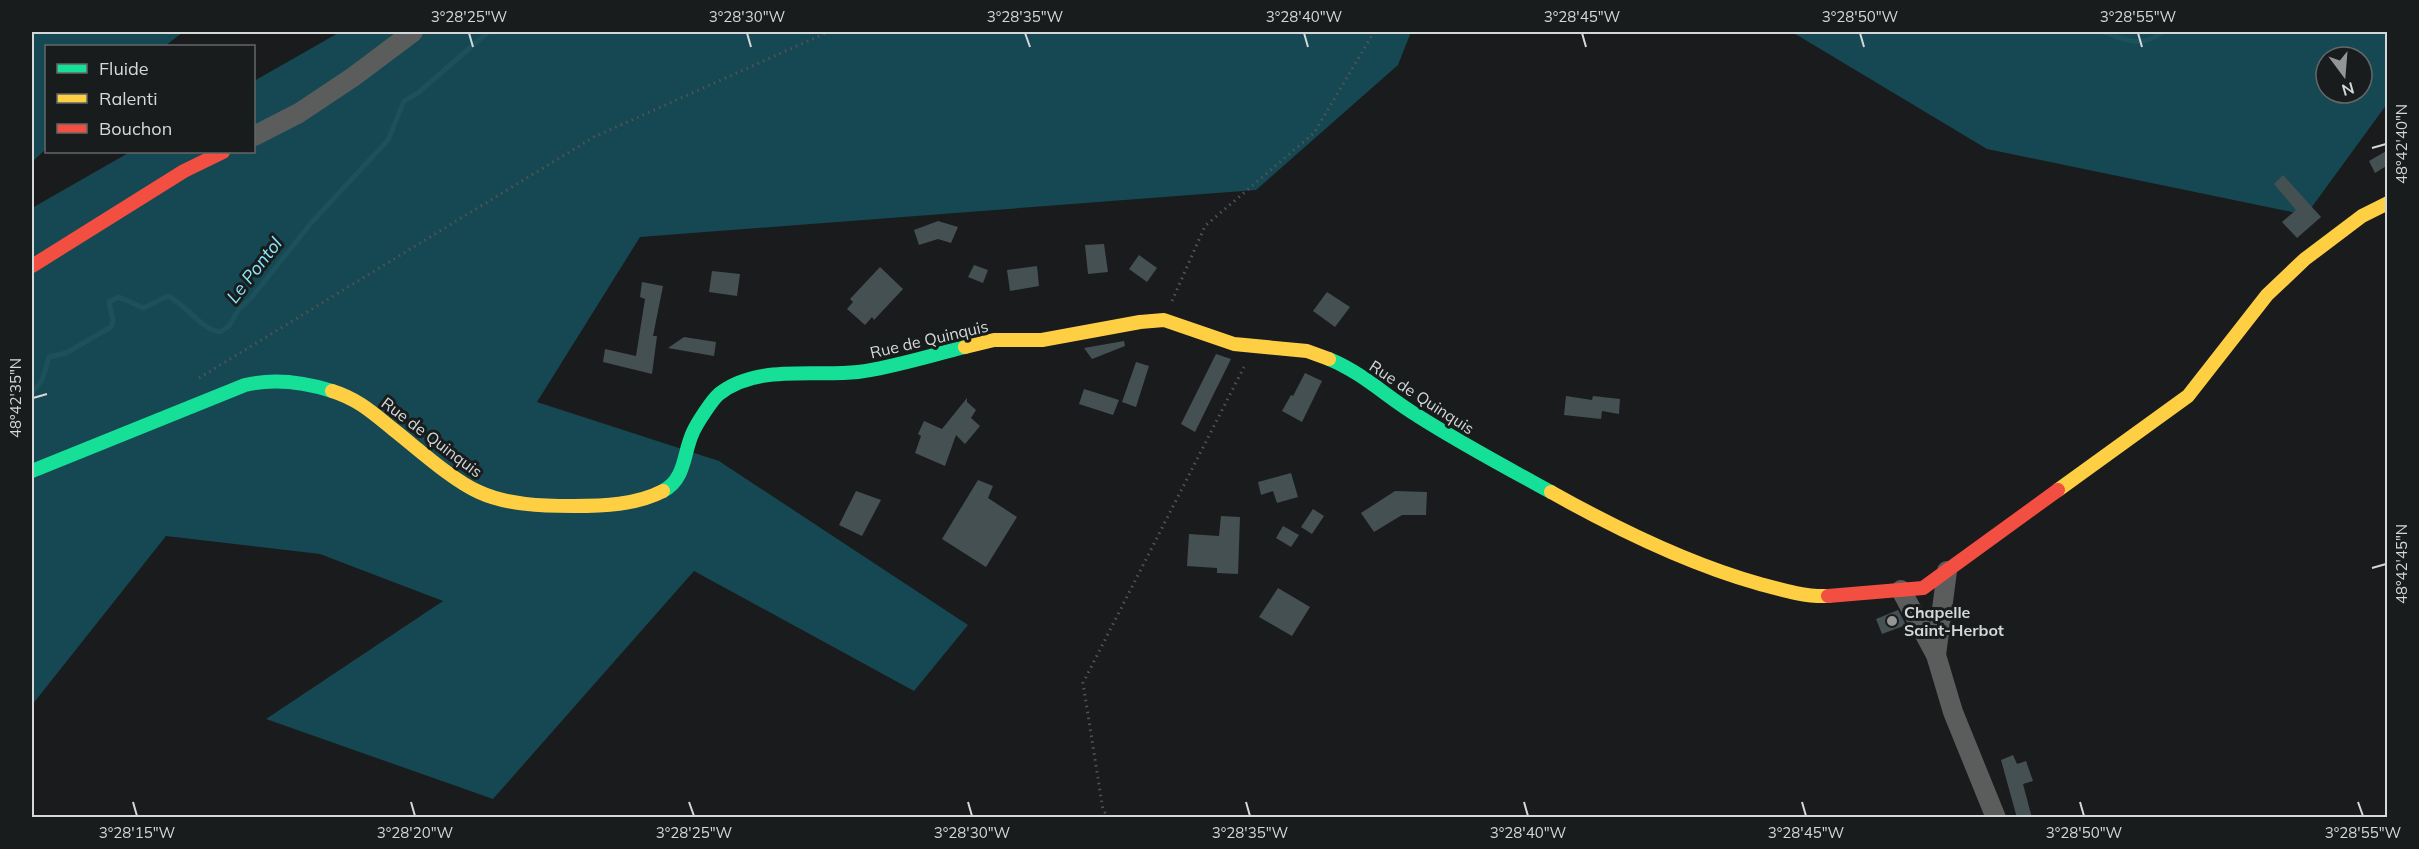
<svg xmlns="http://www.w3.org/2000/svg" width="2419" height="849" font-family="Mulish,sans-serif">
  <style>
    .forest { fill: #154852; fill-rule: evenodd }
    .lines { fill: none; stroke-linecap: round; stroke-linejoin: round }
    .stream { stroke: #1c515c; stroke-width: 5 }
    .building { fill: #455053 }
    .path { stroke: #525353; stroke-width: 3; stroke-dasharray: 1.5 4.5; stroke-linecap: butt }
    .street { stroke: #5b5c5c; stroke-width: 20 }
    .fast { stroke: #16e098; stroke-width: 14 }
    .slow { stroke: #ffcf43; stroke-width: 14 }
    .jam { stroke: #f24e42; stroke-width: 14 }
    .ticks { fill: none; stroke: #d5d8d8; stroke-width: 2 }
    .poi-dot { fill: #949696; stroke: #191c1d; stroke-width: 2 }
    .labels { text-anchor: middle; dominant-baseline: central; stroke-width: 6; stroke-linejoin: round; paint-order: stroke }
    .street-label { font-size: 16px; fill: #d5d8d8; stroke: #191c1d }
    .poi-label { font-size: 16px; font-weight: bold; fill: #d5d8d8; stroke: #191c1d; text-anchor: start }
    .water-label { font-size: 18px; font-style: italic; fill: #8be6fb; stroke: #191c1d }
    .neatline { fill: none; stroke: #d5d8d8; stroke-width: 2 }
    .ticks-label { font-size: 15px; text-anchor: middle; fill: #d5d8d8 }
  </style>
  <rect width="100%" height="100%" fill="#1a1b1c"/>
  <g class="forest">
    <polygon points="32,32 183,32 165,46 46,46 46,149 32,162"/>
    <polygon points="340,32 1411,32 1398,65 1256,190 640,237 537,402 719,461 968,625 914,691 694,571 493,799 266,719 443,601 320,554 166,536 32,705 32,208 130,152 254,152 254,81"/>
    <path d="M1792,32H2387V104L2306,215L1987,149ZM2326,57H2362V93H2326Z"/>
  </g>
  <g class="lines">
    <g class="stream">
      <path d="M2104,32C2129,41 2140,48 2163,32"/>
      <path d="M32,393L42,380L49,357L66,353L111,327L113,321L109,302L119,297L143,308L168,296C187,305 199,328 220,332L229,326L239,309L251,298L312,222L388,140L404,101L418,93L488,32"/>
    </g>
  </g>
  <g class="building">
    <polygon points="2388,150 2388,165 2375,173 2369,161"/>
    <polygon points="2283,175 2321,217 2297,238 2282,222 2296,210 2274,184"/>
    <polygon points="938,221 958,227 951,243 938,239 919,245 914,230"/>
    <polygon points="1104,244 1108,272 1088,274 1085,245"/>
    <polygon points="1139,255 1157,268 1147,282 1129,269"/>
    <polygon points="974,265 988,270 983,283 968,277"/>
    <polygon points="1037,266 1039,286 1010,291 1007,270"/>
    <polygon points="880,267 903,289 874,320 872,317 865,325 847,309 853,302 850,299"/>
    <polygon points="712,271 740,274 737,296 709,292"/>
    <polygon points="642,282 663,286 653,336 657,336 652,374 603,362 605,349 636,356 645,299 640,297"/>
    <polygon points="1327,292 1350,307 1335,327 1313,311"/>
    <polygon points="684,337 716,342 714,356 668,348"/>
    <polygon points="1124,341 1125,346 1092,359 1084,348"/>
    <polygon points="1216,354 1231,359 1195,432 1181,424"/>
    <polygon points="1136,362 1149,366 1136,407 1122,402"/>
    <polygon points="1305,373 1322,381 1302,422 1282,411 1291,395 1293,396"/>
    <polygon points="1084,389 1119,400 1113,415 1079,404"/>
    <polygon points="1566,396 1592,400 1593,396 1620,399 1619,414 1602,411 1601,419 1564,415"/>
    <polygon points="967,398 967,402 976,410 971,418 980,426 965,444 956,435 945,466 915,453 921,436 918,434 924,421 942,429"/>
    <polygon points="1291,473 1298,497 1277,503 1273,491 1261,495 1258,482"/>
    <polygon points="978,480 993,486 988,498 1017,517 986,567 942,539"/>
    <polygon points="856,491 881,500 862,536 839,525"/>
    <polygon points="1395,491 1427,492 1426,515 1402,515 1374,532 1361,513"/>
    <polygon points="1313,509 1324,516 1312,534 1301,527"/>
    <polygon points="1221,516 1240,517 1238,574 1217,573 1217,568 1187,566 1189,534 1219,536"/>
    <polygon points="1283,526 1299,535 1291,547 1276,538"/>
    <polygon points="1278,588 1310,607 1292,636 1259,617"/>
    <polygon points="1898,610 1906,625 1882,634 1876,619"/>
    <polygon points="2013,755 2017,764 2026,761 2033,781 2023,784 2032,818 2017,818 2001,760"/>
  </g>
  <g class="lines">
    <g class="path">
      <polyline points="1172,301 1205,226 1314,133 1374,32"/>
      <polyline points="199,378 594,137 828,32"/>
      <polyline points="1109,818 1103,810 1083,683 1244,367"/>
    </g>
    <g class="street">
      <polyline points="254,136 299,113 353,77 413,32"/>
      <polyline points="1947,571 1936,655 1953,712 1996,818"/>
      <polyline points="1901,590 1936,655"/>
    </g>
    <g class="fast">
      <path d="M1329,359C1363,373 1388,398 1418,416C1462,444 1507,468 1551,492"/>
      <path d="M32,471L245,385C275,378 303,382 332,391"/>
      <path d="M663,491C686,479 683,453 693,432C697,423 712,400 719,394C757,364 813,377 858,372C891,368 932,355 965,347"/>
    </g>
    <g class="slow">
      <polyline points="965,347 994,340 1042,340 1140,322 1164,320 1234,344 1307,351 1329,359"/>
      <path d="M332,391C358,399 373,413 394,430C417,448 452,480 479,492C507,505 543,506 573,506C603,506 636,505 663,491"/>
      <polyline points="2058,490 2188,396 2267,295 2305,259 2362,216 2388,203"/>
      <path d="M1551,492C1617,529 1688,564 1760,584C1782,590 1806,597 1828,596"/>
    </g>
    <g class="jam">
      <polyline points="32,266 184,171 223,152"/>
      <polyline points="1828,596 1923,588 2058,490"/>
    </g>
  </g>
  <path class="ticks" d="M469,33L473,47M747,33L751,47M1025,33L1030,47M1304,33L1308,47M1582,33L1586,47M1860,33L1864,47M2138,33L2142,47M2372,148L2386,144M33,398L47,394M2372,568L2386,564M133,802L137,816M411,802L415,816M689,802L694,816M968,802L972,816M1246,802L1250,816M1524,802L1528,816M1802,802L1806,816M2080,802L2084,816M2358,802L2363,816"/>
  <circle class="poi-dot" cx="1892" cy="621" r="6"/>
  <g class="labels">
    <g class="street-label">
      <text transform="translate(929 339) rotate(-13)">Rue de Quinquis</text>
      <text transform="translate(1422 397) rotate(33)">Rue de Quinquis</text>
      <text transform="translate(432 437) rotate(37)">Rue de Quinquis</text>
    </g>
    <g class="poi-label">
      <text x="1904" y="612">Chapelle<tspan x="1904" dy="18">Saint-Herbot</tspan></text>
    </g>
    <g class="water-label">
      <text transform="translate(254 270) rotate(-52)">Le Pontol</text>
    </g>
  </g>
  <rect width="2419" height="849" fill="none" stroke="#191c1d" stroke-width="66"/>
  <rect x="45" y="45" width="210" height="108" fill="#191c1d" stroke="#646768" stroke-width="1.5"/>
  <rect x="57" y="64" width="30" height="9" fill="#16e098" stroke="#646768" stroke-width="1.5"/>
  <text x="99" y="75" font-size="18" fill="#d5d8d8">Fluide</text>
  <rect x="57" y="94" width="30" height="9" fill="#ffcf43" stroke="#646768" stroke-width="1.5"/>
  <text x="99" y="105" font-size="18" fill="#d5d8d8">Ralenti</text>
  <rect x="57" y="124" width="30" height="9" fill="#f24e42" stroke="#646768" stroke-width="1.5"/>
  <text x="99" y="135" font-size="18" fill="#d5d8d8">Bouchon</text>
  <g transform="translate(2344 75) rotate(164)"><circle r="28" fill="#191c1d" stroke="#646768" stroke-width="1.5"/>
  <path d="M0-4.5L10 22L0 15L-10 22Z" fill="#949696"/>
  <text y="-9" font-size="16" font-weight="bold" text-anchor="middle" fill="#d5d8d8">N</text>
  </g>
  <rect x="33" y="33" width="2353" height="783" class="neatline"/>
  <g class="ticks-label">
    <text x="469" y="22">3°28'25"W</text>
    <text x="747" y="22">3°28'30"W</text>
    <text x="1025" y="22">3°28'35"W</text>
    <text x="1304" y="22">3°28'40"W</text>
    <text x="1582" y="22">3°28'45"W</text>
    <text x="1860" y="22">3°28'50"W</text>
    <text x="2138" y="22">3°28'55"W</text>
    <text transform="translate(2402 144) rotate(-90)" y="5">48°42'40"N</text>
    <text transform="translate(16 398) rotate(-90)" y="5">48°42'35"N</text>
    <text transform="translate(2402 564) rotate(-90)" y="5">48°42'45"N</text>
    <text x="137" y="838">3°28'15"W</text>
    <text x="415" y="838">3°28'20"W</text>
    <text x="694" y="838">3°28'25"W</text>
    <text x="972" y="838">3°28'30"W</text>
    <text x="1250" y="838">3°28'35"W</text>
    <text x="1528" y="838">3°28'40"W</text>
    <text x="1806" y="838">3°28'45"W</text>
    <text x="2084" y="838">3°28'50"W</text>
    <text x="2363" y="838">3°28'55"W</text>
  </g>
</svg>
